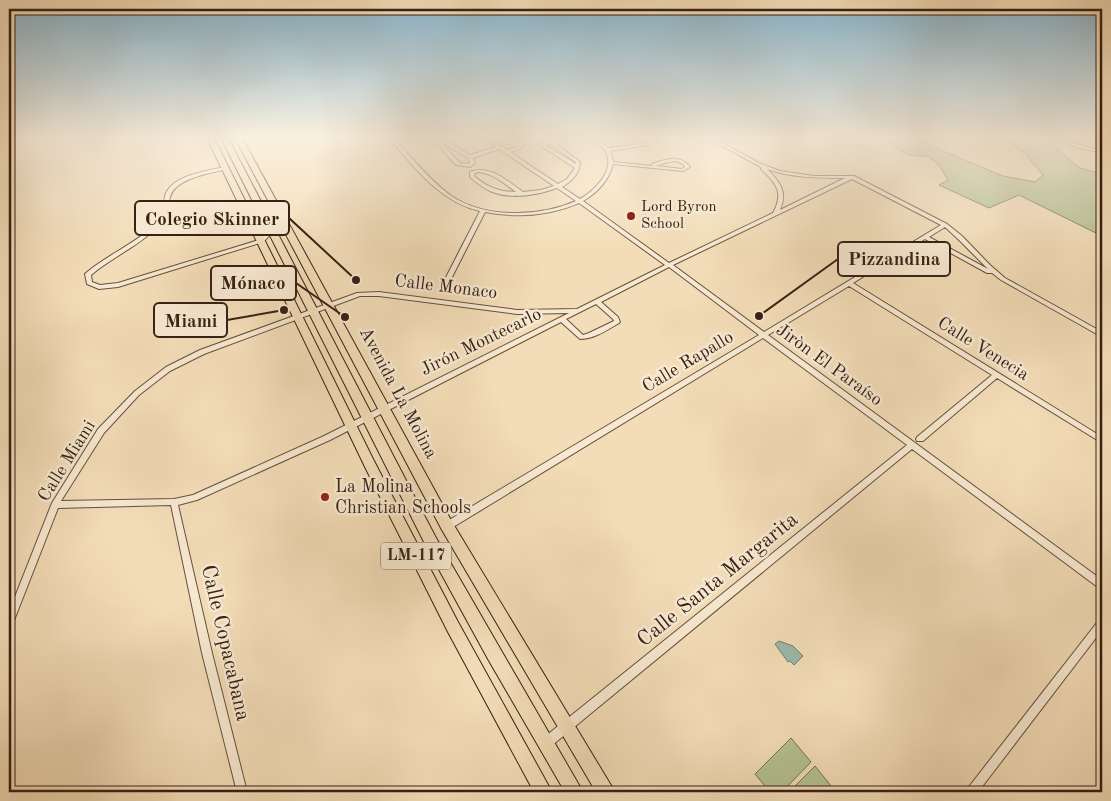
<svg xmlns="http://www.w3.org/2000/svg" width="1111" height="801" font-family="'Old Standard TT',serif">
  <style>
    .green { fill: #b4c294; stroke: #767154 }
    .water { fill: #9bbcac; stroke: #737e70 }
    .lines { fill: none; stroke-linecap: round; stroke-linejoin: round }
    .street-casing { stroke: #664f3e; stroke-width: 2 }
    .primary-casing { stroke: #372015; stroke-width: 2 }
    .street { fill: #f7e9d1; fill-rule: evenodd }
    .primary { fill: #f3ddb8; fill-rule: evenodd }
    .poi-dot { fill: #8f2418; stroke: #f7e9d1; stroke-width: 2 }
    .labels { text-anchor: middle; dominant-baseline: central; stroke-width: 5; stroke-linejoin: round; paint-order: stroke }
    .far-poi-label { font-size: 15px; fill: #372015; stroke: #f7e9d1; text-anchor: start }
    .shield { fill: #f7e9d1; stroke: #715c4d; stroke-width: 1 }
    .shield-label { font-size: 16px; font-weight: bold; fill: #372015 }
    .street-label { font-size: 18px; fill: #372015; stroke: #f7e9d1 }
    .poi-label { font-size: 18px; fill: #372015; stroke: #f7e9d1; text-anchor: start }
    .near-street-label { font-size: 21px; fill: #372015; stroke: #f7e9d1 }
    .leader { fill: none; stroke: #372015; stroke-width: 2 }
    .callout-dot { fill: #372015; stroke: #f7e9d1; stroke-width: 2 }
    .callout { fill: #f7e9d1; stroke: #372015; stroke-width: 2 }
    .callout-label { font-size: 19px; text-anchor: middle; font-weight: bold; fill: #372015 }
  </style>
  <rect width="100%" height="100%" fill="#f3ddb8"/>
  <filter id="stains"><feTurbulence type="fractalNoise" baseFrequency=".004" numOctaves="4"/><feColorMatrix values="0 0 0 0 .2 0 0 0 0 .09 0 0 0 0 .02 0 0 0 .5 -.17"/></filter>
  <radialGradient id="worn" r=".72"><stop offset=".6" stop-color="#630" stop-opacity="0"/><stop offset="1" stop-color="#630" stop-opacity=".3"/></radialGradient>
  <g class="green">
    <path d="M887,138H912L1003,176L1035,182L1043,175L1025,154L1003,138H1044L1080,168L1102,174V236L1019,195L989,208L939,185L948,180L939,165L928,156C907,157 903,153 887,140Z"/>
    <polygon points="791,738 811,762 782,792 770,792 755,774"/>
    <polygon points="815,766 836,792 789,792"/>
  </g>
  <polygon class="water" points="779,641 793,646 803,656 794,665 790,661 788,662 775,644"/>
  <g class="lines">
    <defs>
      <g id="street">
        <path d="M389,138H393C412,157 428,179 450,195C484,219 540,217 576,201L557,188C537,195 511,200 490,191C483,188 476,182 470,177V172C490,164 507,181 523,192L541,190L554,186L499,149L473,158L475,163L470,167L456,165L432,138H441L470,155L496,147L484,138H489L507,150L518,146L520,143L519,138H523L524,143L522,148L510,152L558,184L567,179L575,168L541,146V143L547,140H551L580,162C580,173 571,182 562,187L580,199C594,191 617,169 605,151C602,145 595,142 591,138H596L608,148L648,143V145H646L610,151L612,156L613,162L652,166V164C666,159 680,154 690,167L683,171L613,164C609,180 597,193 583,201L669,263L773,213C784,193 777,184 761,169V167L708,138H713L761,164L780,171L814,176H854L947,224L962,236L990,265L1005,278L1102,332V337L1001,280L992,273H987L925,239L853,283L1102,437V443L997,378L923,441H917L916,439L917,437L992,375L849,286L768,335L1102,580V589L1099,588L912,449L550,747L546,748L542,747L541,743L542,739L907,445L763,338L450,529L447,530L444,529L443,526L444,523L759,335L669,267L601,302L618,317L620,322L619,323C607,330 594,339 580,339L561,322L330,440L197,500L178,505L212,653L247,792H237L202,653L171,505L58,508L13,623L12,626L9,627V612L52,503L98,429L135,391L166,367L200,350L357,293L379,292L517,310L577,309L665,265L579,203C549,216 517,218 485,212L447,287L446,288H442L441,287L480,211C441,203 414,167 389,138ZM438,140L468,158L470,163L467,164L460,163ZM549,143L576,162V164L545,145ZM677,161L683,164L685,167L682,169L656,166L668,162ZM767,169C792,178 819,178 845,178L780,210C788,192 780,182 767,169ZM478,172C493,173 505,184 516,192C499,192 487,187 474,176V174ZM852,179L941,225L764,332L673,265ZM945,227L958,239L988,269L929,237ZM360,296H379L517,314L569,313L324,436L193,495L174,499L61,501L104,433L139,395L170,371L204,354ZM596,304L613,319L614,321L589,333L583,335L566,319Z"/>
        <polygon points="1058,138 1063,138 1080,145 1102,151 1102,153 1076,147"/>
        <path d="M225,167H227V169C211,173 175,178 170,197C169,200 169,204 169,208C168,218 161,224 154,230C135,248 111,258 91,275L92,282L100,285L118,283L259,240L270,229H274V231L263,242L118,287L99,289L87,284L85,274L86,273C106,256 130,246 150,229C156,223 163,217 164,207C164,203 164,200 165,196C171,175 207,171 225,167Z"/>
        <polygon points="1102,619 1102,630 978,792 967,792 968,788 1099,620"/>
      </g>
      <g id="primary">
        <polygon points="207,138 214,138 374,461 458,622 552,792 534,792 448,632 366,469"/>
        <polygon points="221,138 228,138 435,536 583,792 565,792 488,659 425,544"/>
        <polygon points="235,138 242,138 452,522 615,792 596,792 442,530"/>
      </g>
    </defs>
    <use href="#street" class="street-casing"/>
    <use href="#primary" class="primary-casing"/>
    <use href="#street" class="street"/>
    <use href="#primary" class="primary"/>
  </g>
  <linearGradient id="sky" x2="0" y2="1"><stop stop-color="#89b7d0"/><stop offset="0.55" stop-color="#faf0df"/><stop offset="1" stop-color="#faf0df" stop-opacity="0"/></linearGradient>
  <rect width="1111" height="250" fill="url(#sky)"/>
  <g class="poi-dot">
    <circle cx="631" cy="216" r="5"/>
    <circle cx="325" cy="497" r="5"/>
  </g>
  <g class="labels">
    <g class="far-poi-label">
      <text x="641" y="207">Lord Byron<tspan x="641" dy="17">School</tspan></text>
    </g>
    <rect class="shield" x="381" y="542.5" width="70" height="27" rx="4"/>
    <g class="shield-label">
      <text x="416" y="556">LM-117</text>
    </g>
    <g class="street-label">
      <text transform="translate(446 287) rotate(7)">Calle Monaco</text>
      <text transform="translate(481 342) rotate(-26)">Jirón Montecarlo</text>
      <text transform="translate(983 349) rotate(32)">Calle Venecia</text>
      <text transform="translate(688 362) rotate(-31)">Calle Rapallo</text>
      <text transform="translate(829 365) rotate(36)">Jiròn El Paraíso</text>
      <text transform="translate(398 393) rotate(62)">Avenida La Molina</text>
      <text transform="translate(67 461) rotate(-58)">Calle Miami</text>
    </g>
    <g class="poi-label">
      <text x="335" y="487">La Molina<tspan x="335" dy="21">Christian Schools</tspan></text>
    </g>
    <g class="near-street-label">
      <text transform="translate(718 580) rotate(-39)">Calle Santa Margarita</text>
      <text transform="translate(225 643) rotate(77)">Calle Copacabana</text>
    </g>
  </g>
  <path class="leader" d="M356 280L289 218M759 316L838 259M345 317L296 283M284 310L227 320"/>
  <g class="callout-dot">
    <circle cx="356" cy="280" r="5"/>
    <circle cx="759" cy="316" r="5"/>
    <circle cx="345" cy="317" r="5"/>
    <circle cx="284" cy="310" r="5"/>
  </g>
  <g class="callout">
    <rect x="135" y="201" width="154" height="34" rx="5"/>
    <rect x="838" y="242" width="112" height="34" rx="5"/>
    <rect x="211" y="266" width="85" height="34" rx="5"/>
    <rect x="154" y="303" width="73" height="34" rx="5"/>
  </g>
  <g class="callout-label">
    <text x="212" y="225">Colegio Skinner</text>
    <text x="894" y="265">Pizzandina</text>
    <text x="253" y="289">Mónaco</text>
    <text x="191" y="327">Miami</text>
  </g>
  <rect width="1111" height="801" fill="none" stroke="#f3ddb8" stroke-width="30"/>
  <rect x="10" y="10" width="1091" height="781" fill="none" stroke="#372015" stroke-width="2.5"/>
  <rect x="15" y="15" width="1081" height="771" fill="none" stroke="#372015"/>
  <rect width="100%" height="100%" filter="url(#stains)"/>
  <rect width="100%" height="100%" fill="url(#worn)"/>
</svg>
